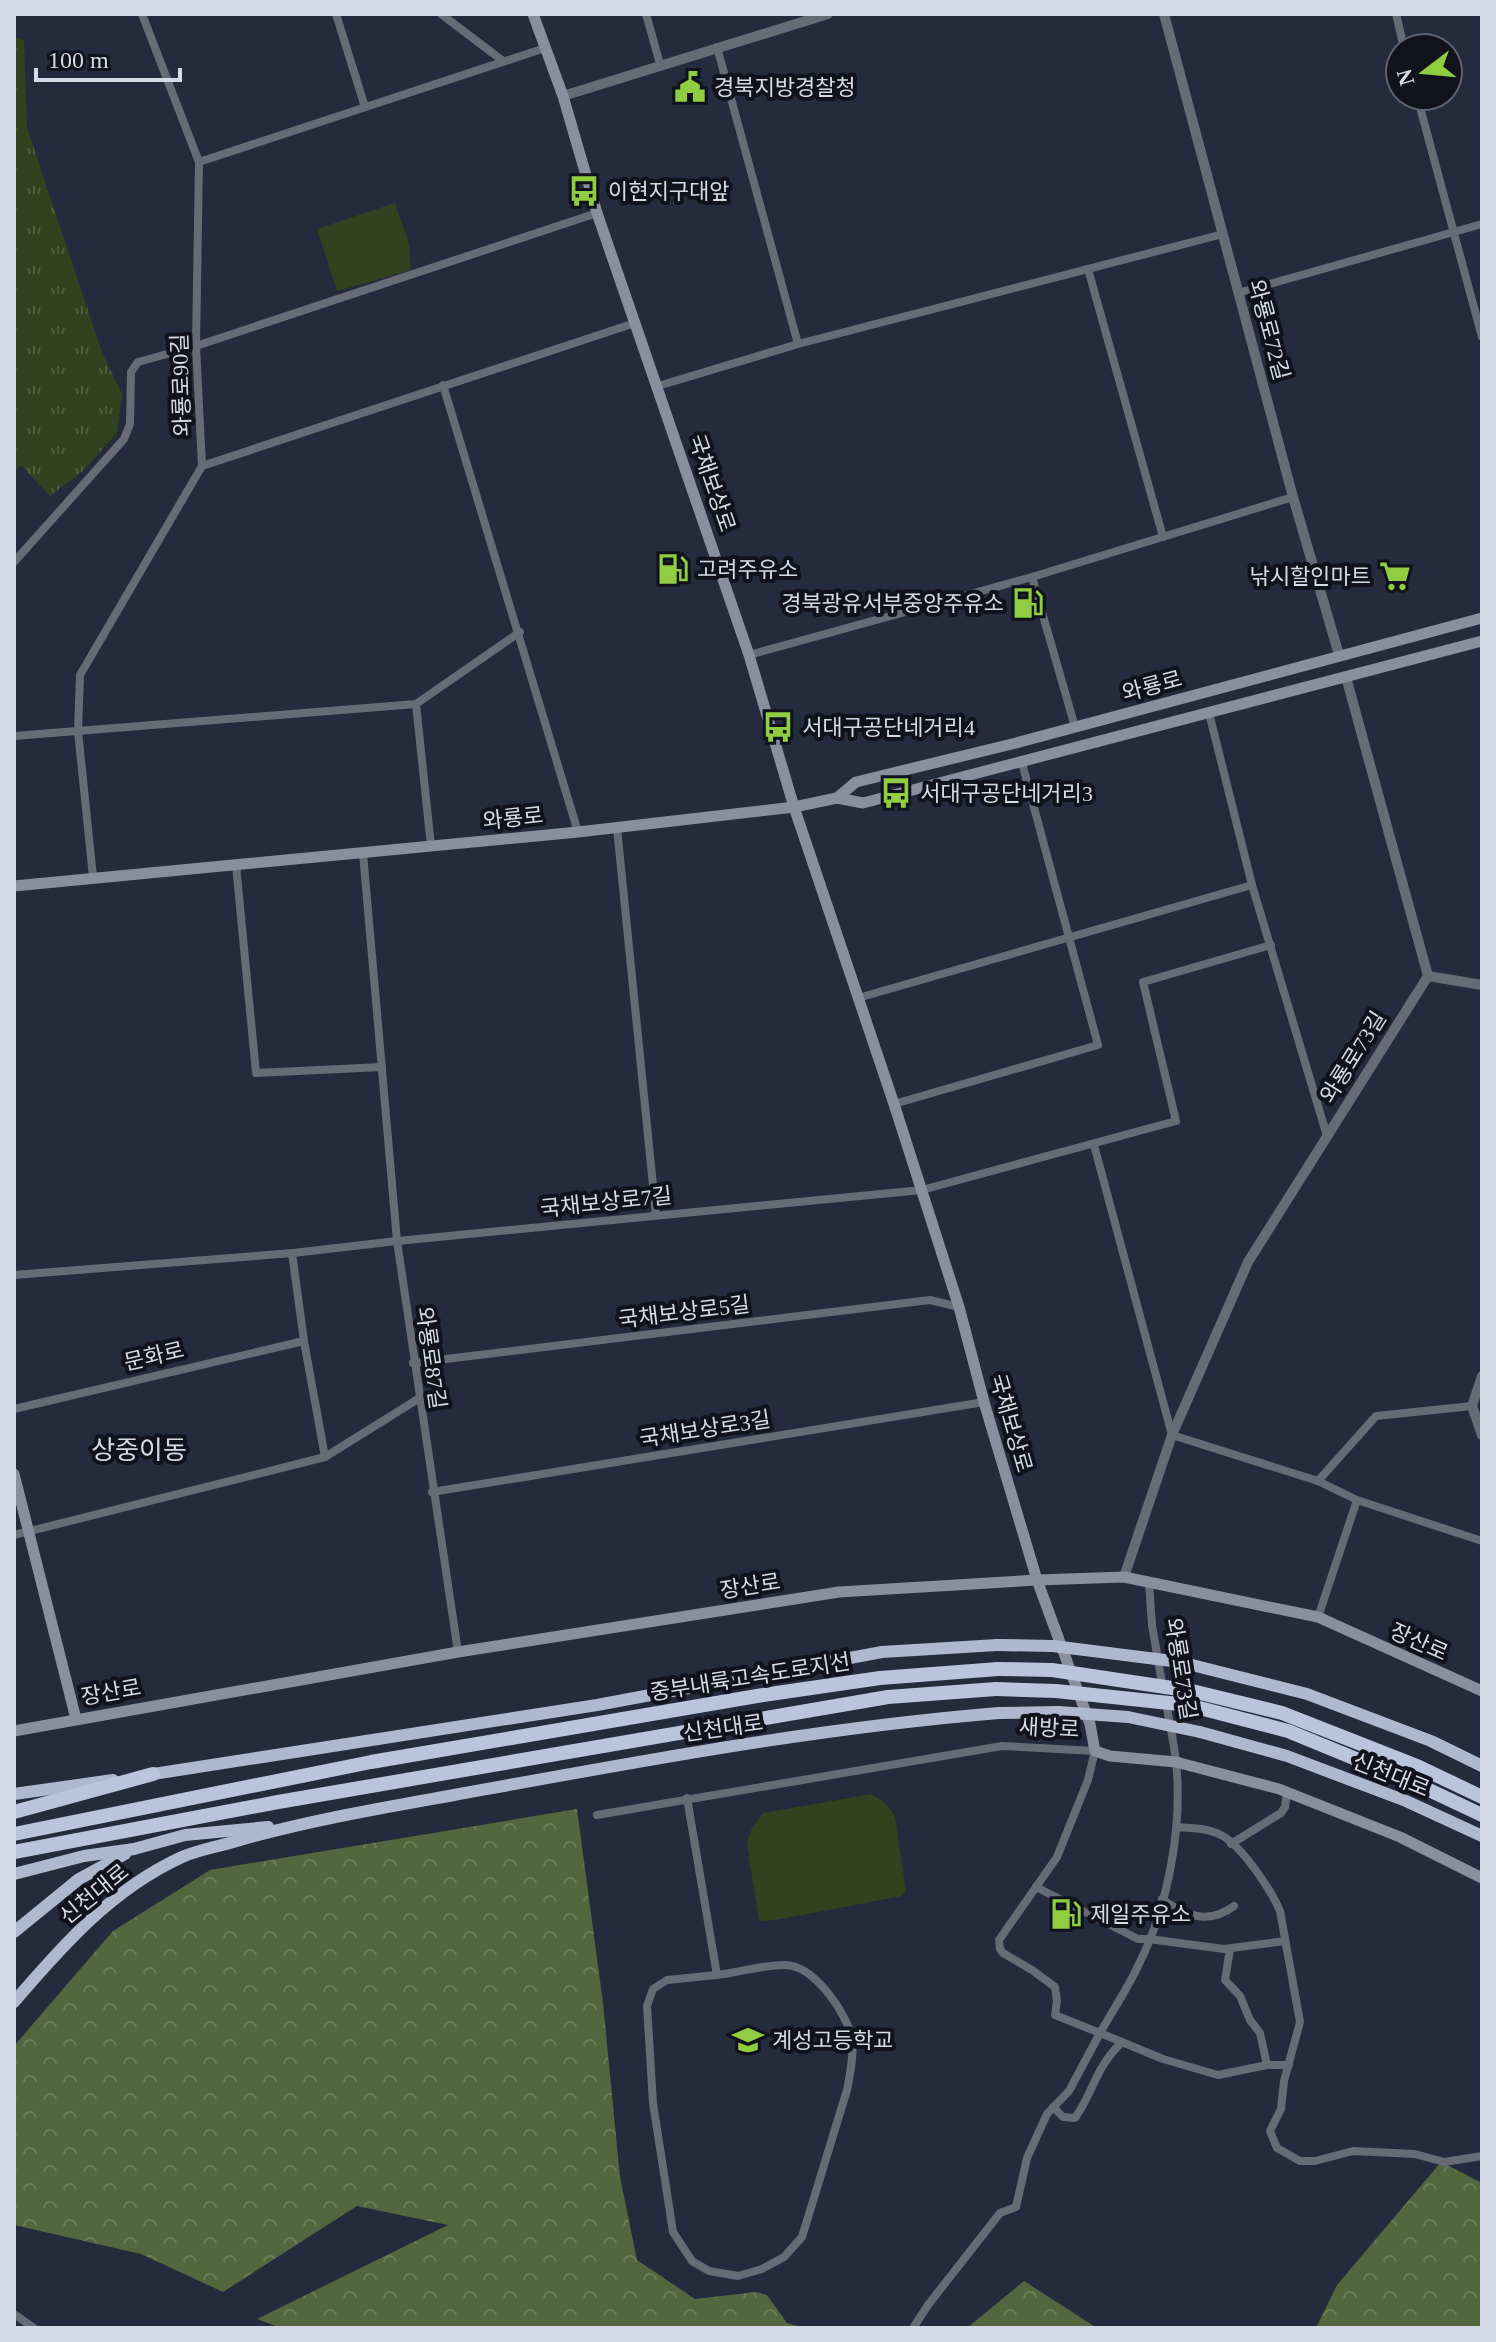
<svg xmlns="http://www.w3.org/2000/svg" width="1496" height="2342" font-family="'Times New Roman','Noto Sans KR',serif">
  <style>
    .grass { fill: url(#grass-tufts) }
    .forest { fill: url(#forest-crowns) }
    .pitch { fill: #31431e }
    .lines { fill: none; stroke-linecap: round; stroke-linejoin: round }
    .minor { stroke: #676b75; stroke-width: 8 }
    .tertiary { stroke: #676b75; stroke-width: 10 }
    .secondary { stroke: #898f9f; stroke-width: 11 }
    .trunk { stroke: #aeb8ce; stroke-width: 12 }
    .motorway { stroke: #bac4dd; stroke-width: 14 }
    .trunk-bridge { stroke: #aeb8ce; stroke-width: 12 }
    .motorway-bridge { stroke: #bac4dd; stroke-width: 14 }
    .labels { text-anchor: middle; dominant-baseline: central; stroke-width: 8; stroke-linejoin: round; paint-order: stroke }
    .poi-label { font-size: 22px; fill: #d5dae7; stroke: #10131c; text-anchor: start }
    .street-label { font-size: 22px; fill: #d5dae7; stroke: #10131c }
    .quarter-label { font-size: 26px; fill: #d5dae7; stroke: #10131c }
  </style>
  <defs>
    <pattern id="grass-tufts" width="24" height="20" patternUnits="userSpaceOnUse" patternTransform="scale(2)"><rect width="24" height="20" fill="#31431e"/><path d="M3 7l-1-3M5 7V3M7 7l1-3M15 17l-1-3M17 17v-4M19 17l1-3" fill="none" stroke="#4e5e3f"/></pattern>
    <pattern id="forest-crowns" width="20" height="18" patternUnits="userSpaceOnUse" patternTransform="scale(2)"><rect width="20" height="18" fill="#52673d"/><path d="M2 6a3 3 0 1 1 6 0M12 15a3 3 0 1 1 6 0" fill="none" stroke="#6a7c59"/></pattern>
  </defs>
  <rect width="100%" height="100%" fill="#232b3d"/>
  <polygon class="grass" points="14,37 24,40 27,128 102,352 122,394 117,433 84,470 50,496 21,465 14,472"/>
  <g class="forest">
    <polygon points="577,1809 603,2003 620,2177 637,2260 695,2299 756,2292 767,2295 787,2323 806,2328 281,2328 257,2319 448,2225 357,2206 223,2292 141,2254 14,2225 14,2046 113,1931 210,1870"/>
    <polygon points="1441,2162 1482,2183 1482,2328 1316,2328 1337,2285"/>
    <polygon points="1024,2281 1097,2328 967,2328"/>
  </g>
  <g class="pitch">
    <polygon points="395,203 409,244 411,270 337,291 317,229"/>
    <polygon points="872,1794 885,1803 895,1816 906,1891 902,1896 776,1920 759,1921 747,1844 752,1828 763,1813"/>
  </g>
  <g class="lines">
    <g class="minor">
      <polyline points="336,14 365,107"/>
      <polyline points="441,14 503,61"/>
      <polyline points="646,14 660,64"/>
      <polyline points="1396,14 1404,48"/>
      <polyline points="717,47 798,344"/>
      <polyline points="1417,96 1482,337"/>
      <polyline points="199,162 545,48"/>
      <polyline points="1088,269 1163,537"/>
      <polyline points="1238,293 1482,224"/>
      <polyline points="443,385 578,832"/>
      <polyline points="658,386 798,344 1223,234"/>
      <polyline points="202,466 635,323"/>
      <polyline points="14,562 124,439 130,424 131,372 138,362 196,346 597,213"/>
      <polyline points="1032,577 1075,727"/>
      <polyline points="749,655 1032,577 1293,497"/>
      <polyline points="416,704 431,846"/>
      <polyline points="1209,713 1252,885 1327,1136"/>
      <polyline points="14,736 416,704 520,632"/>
      <polyline points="617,828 656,1215"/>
      <polyline points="363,853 397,1241 458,1652"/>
      <polyline points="236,865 256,1073 382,1067"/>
      <polyline points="93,877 78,731 80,675 202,466 196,346 199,162 142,14"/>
      <polyline points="858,998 1252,885"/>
      <polyline points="894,1104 1098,1045 1022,763"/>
      <polyline points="1094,1145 1172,1435 1318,1481 1357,1500 1482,1541"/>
      <polyline points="292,1253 304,1341 325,1457"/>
      <polyline points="14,1275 293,1253 397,1241 922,1190 1176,1121 1143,982 1271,945"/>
      <polyline points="413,1363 930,1300 959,1307"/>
      <polyline points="14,1409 304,1341"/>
      <polyline points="1318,1481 1376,1416 1472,1406"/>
      <polyline points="432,1492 984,1402"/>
      <polyline points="14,1535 325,1457 418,1399"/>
      <polyline points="1149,1583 1152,1625 1163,1689"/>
      <polyline points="1318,1617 1357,1500"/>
      <path d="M1166,1702C1169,1722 1174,1742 1176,1762C1183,1826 1168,1906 1139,1964C1128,1988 1113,2010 1100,2033L1163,2059L1218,2075L1267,2065H1289"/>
      <path d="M687,1798L717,1975C739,1972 763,1965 785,1965C814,1965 848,2014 852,2040C854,2056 850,2074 847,2090L802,2237L784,2257L762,2269L738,2276L709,2271L692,2261L673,2232L653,2103L647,2006L653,1989L667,1980L717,1975"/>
      <polyline points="597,1815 1002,1746 1095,1751 1088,1780 1057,1857 999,1940 1000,1949 1003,1953 1032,1970 1055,1987 1057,2001 1055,2015 1100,2033 1069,2091 1047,2114 1027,2158 1016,2207 1000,2213 928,2305 913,2328"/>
      <path d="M1177,1827C1191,1828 1208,1828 1221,1835C1242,1846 1271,1890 1280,1911L1300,2022L1284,2081L1281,2109L1270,2131L1277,2148L1300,2161H1315L1353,2151L1415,2154L1444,2162L1482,2156"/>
      <polyline points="1231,1844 1281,1813 1285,1807 1287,1792"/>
      <polyline points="1036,1887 1138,1939 1149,1939 1224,1949 1285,1941"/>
      <path d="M1162,1899C1185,1916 1209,1925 1234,1906"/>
      <polyline points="1230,1949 1225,1980 1240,1996 1250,2020 1260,2033 1267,2065"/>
      <path d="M1053,2107L1063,2117L1075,2118C1094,2091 1095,2068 1122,2042"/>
      <polyline points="14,2314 34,2328"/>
    </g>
    <g class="tertiary">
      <polyline points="1164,14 1293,497 1339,655"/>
      <polyline points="563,96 828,14"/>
      <polyline points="1428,976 1482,985"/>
      <polyline points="1482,1376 1472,1406 1482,1435"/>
      <polyline points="1124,1577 1172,1435 1248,1262 1428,976 1346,677"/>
    </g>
    <g class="secondary">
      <polyline points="533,14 563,96 597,213 749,655 794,807 894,1104 959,1307 984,1402 1037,1580 1090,1724 1095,1751 1110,1756 1176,1762 1279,1789 1400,1837 1482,1878"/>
      <polyline points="837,798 856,782 1016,743 1482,618"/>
      <polyline points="14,886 578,832 794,807 837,798 863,803 1482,641"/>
      <polyline points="14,1474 76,1719"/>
      <polyline points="14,1731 458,1652 839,1592 1037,1580 1124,1577 1318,1617 1482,1691"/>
    </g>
    <g class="trunk">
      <polyline points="1180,1662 1307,1694 1431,1741 1482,1766"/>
      <polyline points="1200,1732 1287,1756 1406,1801 1482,1836"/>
      <polyline points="147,1775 597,1705 882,1652 997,1645"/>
      <polyline points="14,1794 113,1780"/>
      <polyline points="14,1874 84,1856 134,1849 185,1835 268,1827"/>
      <polyline points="14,1932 79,1879 125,1854"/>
      <path d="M14,2002C63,1945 112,1889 182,1857C200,1849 222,1846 240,1840C311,1820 382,1808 454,1795C635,1762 815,1728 999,1713"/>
    </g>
    <g class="motorway">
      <polyline points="1192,1691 1282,1713 1417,1766 1482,1797"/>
      <polyline points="1188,1705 1288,1731 1412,1782 1482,1815"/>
      <polyline points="14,1812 153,1774"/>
      <polyline points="14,1834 371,1762 763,1695 880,1678 998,1669"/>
      <polyline points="14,1852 278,1802 888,1697 996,1689"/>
    </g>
    <g class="trunk-bridge">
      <polyline points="997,1645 1053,1646 1180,1662"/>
      <polyline points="999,1713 1059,1712 1128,1717 1200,1732"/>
    </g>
    <g class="motorway-bridge">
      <polyline points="998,1669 1052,1670 1192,1691"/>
      <polyline points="996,1689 1056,1691 1188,1705"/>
    </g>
  </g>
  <defs>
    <symbol id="civic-bare" viewBox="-9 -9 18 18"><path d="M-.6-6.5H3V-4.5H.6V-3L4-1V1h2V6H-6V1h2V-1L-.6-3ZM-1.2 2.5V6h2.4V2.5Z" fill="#90cd41" stroke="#10131c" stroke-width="2.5" paint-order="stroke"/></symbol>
    <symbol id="bus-bare" viewBox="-9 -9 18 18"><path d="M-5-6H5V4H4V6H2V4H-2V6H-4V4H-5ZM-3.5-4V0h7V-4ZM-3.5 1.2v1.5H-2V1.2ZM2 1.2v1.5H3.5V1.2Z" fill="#90cd41" stroke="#10131c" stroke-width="2.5" paint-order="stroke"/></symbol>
    <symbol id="fuel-bare" viewBox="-9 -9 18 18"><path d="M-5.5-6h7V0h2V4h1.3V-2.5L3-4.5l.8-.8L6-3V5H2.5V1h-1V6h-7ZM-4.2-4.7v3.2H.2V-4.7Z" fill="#90cd41" stroke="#10131c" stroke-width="2.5" paint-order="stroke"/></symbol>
    <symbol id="supermarket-bare" viewBox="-9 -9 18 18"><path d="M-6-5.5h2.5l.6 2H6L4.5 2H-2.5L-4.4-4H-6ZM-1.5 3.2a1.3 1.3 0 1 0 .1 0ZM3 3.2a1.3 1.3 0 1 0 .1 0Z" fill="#90cd41" stroke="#10131c" stroke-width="2.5" paint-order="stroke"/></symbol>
    <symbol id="school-bare" viewBox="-9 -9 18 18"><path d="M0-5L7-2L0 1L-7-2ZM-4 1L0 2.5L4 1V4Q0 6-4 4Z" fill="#90cd41" stroke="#10131c" stroke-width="2.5" paint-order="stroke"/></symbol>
  </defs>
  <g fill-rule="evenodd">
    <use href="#civic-bare" x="668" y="65" width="44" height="44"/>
    <use href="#bus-bare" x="562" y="169" width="44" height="44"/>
    <use href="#fuel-bare" x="651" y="547" width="44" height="44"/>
    <use href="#supermarket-bare" x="1373" y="554" width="44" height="44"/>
    <use href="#fuel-bare" x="1006" y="581" width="44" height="44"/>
    <use href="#bus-bare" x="756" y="705" width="44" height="44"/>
    <use href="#bus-bare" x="874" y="771" width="44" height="44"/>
    <use href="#fuel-bare" x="1044" y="1892" width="44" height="44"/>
    <use href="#school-bare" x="726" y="2018" width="44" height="44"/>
  </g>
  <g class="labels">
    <g class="poi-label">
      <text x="714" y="87">경북지방경찰청</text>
      <text x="608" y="191">이현지구대앞</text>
      <text x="697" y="569">고려주유소</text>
      <text x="1371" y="576" text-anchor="end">낚시할인마트</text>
      <text x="1004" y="603" text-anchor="end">경북광유서부중앙주유소</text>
      <text x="802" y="727">서대구공단네거리4</text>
      <text x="920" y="793">서대구공단네거리3</text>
      <text x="1090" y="1914">제일주유소</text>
      <text x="772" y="2040">계성고등학교</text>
    </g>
    <g class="street-label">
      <text transform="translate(1269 330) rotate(75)">와룡로72길</text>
      <text transform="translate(181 385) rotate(-92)">와룡로90길</text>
      <text transform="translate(712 483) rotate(71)">국채보상로</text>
      <text transform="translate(1152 686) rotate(-15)">와룡로</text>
      <text transform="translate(513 818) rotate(-6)">와룡로</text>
      <text transform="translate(1353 1057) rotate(-58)">와룡로73길</text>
      <text transform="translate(606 1202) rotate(-6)">국채보상로7길</text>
      <text transform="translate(684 1312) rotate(-7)">국채보상로5길</text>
      <text transform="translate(154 1356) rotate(-13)">문화로</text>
      <text transform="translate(431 1358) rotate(82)">와룡로87길</text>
      <text transform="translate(1011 1423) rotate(74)">국채보상로</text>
      <text transform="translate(705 1429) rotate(-9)">국채보상로3길</text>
      <text transform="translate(750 1586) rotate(-9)">장산로</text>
      <text transform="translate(1419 1642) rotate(24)">장산로</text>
      <text transform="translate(1181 1669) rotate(81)">와룡로73길</text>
      <text transform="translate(750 1677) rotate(-9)">중부내륙고속도로지선</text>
      <text transform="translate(111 1692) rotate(-10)">장산로</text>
      <text transform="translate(723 1728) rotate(-8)">신천대로</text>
      <text transform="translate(1049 1728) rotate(3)">새방로</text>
      <text transform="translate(1391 1775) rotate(22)">신천대로</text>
      <text transform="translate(94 1894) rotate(-39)">신천대로</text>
    </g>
    <g class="quarter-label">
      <text x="139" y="1450">상중이동</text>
    </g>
  </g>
  <rect width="1496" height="2342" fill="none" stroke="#d5dae7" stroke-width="32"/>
  <g transform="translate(1424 72) rotate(254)"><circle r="38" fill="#10131c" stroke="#5f636d" stroke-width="2"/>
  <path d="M0-6L14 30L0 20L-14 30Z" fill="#90cd41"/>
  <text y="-12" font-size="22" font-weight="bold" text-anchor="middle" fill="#d5dae7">N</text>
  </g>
  <path d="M36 68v12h144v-12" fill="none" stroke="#d5dae7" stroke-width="4"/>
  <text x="48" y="68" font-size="24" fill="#d5dae7" stroke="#10131c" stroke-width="6" paint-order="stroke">100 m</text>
</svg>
